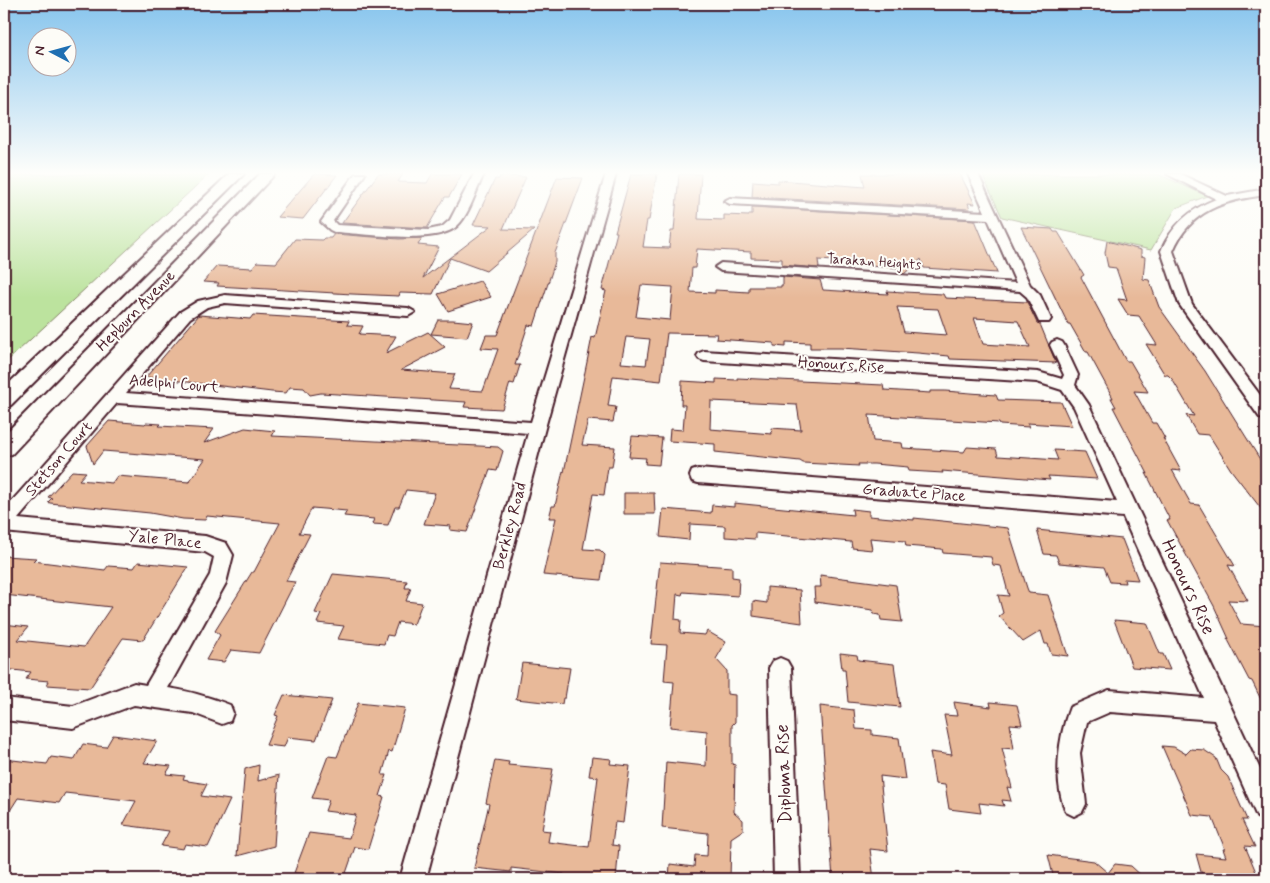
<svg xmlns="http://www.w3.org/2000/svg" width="1270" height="883" font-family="Mynerve,sans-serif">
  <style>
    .green { fill: #bce39e; stroke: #838164 }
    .building { fill: #e8b999; stroke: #4a1f2b; fill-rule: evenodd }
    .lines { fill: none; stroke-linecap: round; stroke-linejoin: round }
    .minor-casing { stroke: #4a1f2b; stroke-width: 4 }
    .major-casing { stroke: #4a1f2b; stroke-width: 4 }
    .minor { fill: #fdfcf7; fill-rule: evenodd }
    .major { fill: #fdfcf7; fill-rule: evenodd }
    .labels { text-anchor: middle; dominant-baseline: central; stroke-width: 4; stroke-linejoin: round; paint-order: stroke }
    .far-street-label { font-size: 14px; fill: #4a1f2b; stroke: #fdfcf7 }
    .street-label { font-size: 16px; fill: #4a1f2b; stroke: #fdfcf7 }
    .near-street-label { font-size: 19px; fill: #4a1f2b; stroke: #fdfcf7 }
  </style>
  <rect width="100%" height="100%" fill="#fdfcf7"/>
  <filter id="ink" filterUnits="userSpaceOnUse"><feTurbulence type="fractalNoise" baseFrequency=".02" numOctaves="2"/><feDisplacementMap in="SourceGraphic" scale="10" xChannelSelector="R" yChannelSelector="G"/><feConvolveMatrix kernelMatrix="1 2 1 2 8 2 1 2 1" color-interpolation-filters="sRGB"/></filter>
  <g filter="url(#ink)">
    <g class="green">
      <polygon points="4,174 209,174 4,364"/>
      <polygon points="982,174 1158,174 1207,196 1176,208 1151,250 1002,217"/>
    </g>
    <g class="building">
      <polygon points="314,174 337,175 303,219 277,217"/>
      <polygon points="378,174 403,174 398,182 427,183 432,174 462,174 449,197 445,197 441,204 427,228 342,223"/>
      <path d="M631,174H657L649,220H647L643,247L669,248L671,231H674L679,174H701L698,219L724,220V215L749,216V214H752V207L975,220L997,273L924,268L921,259L904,274L899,273L898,268L853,265L852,262L818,260L819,268L782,265V259L751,258V252L697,249L695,268H692L690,292L715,293V290L749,292V287H781V285H783V277L820,280L823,290L888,294L887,291L904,292L943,294L945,298L1027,302L1037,323L1040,324L1056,363L950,359L949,356L918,353L841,348H810V343L786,342V347L774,346V343L716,339L717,334L667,333L661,381L613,376L608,406L616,407L613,422L588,420L582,445L615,447L612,467H608L604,495L593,494L583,549L600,550L605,555L601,580L543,575L556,518H549L552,506H555L563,471L564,472L587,362L592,337L595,338L606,291L602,290L617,232H615ZM641,285L673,287L670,320L636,317ZM897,307L938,309L947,335L904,332ZM974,318L1018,321L1030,347L983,344ZM626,337L650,339L646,365L621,363Z"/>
      <polygon points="862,174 960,174 975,204 968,203 970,209 752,197 753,181 778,183 778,180 865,187"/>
      <polygon points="500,176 526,177 503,229 534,230 486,271 450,258 433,294 400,293 399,296 352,294 217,286 219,283 203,282 217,266 252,268 257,262 276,263 295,239 322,240 324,238 331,238 334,234 399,239 422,238 418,245 439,247 423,278 491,226 473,225 495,179 499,179"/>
      <polygon points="557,177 583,178 555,253 555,262 534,326 528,325 515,365 520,365 514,384 510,383 502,409 464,407 466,402 321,393 310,395 304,388 290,387 286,393 272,392 146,377 199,315 250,319 253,315 349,321 347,325 363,326 359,334 396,336 386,353 428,332 445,347 401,370 455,374 449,389 483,391 498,349 481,348 486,335 497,335"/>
      <polygon points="1021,227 1052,229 1054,232 1058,232 1084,275 1081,277 1126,361 1130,361 1148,392 1134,391 1152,423 1156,423 1165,439 1163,438 1181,471 1172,470 1191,504 1199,505 1235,566 1228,565 1248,601 1228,600 1241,624 1266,626 1266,710 1252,681 1249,680 1227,638 1229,639 1214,606 1167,520 1170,520 1146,473 1148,474 1113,407 1116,407 1111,398 1113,398 1088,352 1086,352 1070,324 1068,324"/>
      <polygon points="1107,241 1141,250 1141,256 1145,257 1143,279 1149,280 1159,307 1205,371 1266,469 1266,515 1231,470 1209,435 1197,434 1186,415 1194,416 1172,379 1168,375 1165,375 1146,344 1157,345 1139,316 1128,315 1118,299 1127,300 1116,268 1108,267 1105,253"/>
      <polygon points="480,281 491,297 448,311 438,294"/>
      <polygon points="438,320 453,320 473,322 467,337 431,334"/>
      <path d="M737,378L883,385L884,390L930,393V391H945L996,395L998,400L1061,402L1072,426L1027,423L1029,427L1000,425L999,423L869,415L873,441L902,443L903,448L964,452L967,447L996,449L998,456L1058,460L1054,450L1085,452L1097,479L1048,476L1050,480L942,471L943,473L909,471L908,467L874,464H858L859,466L803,463L800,461L715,452V444L669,441L670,429L683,430L685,405H681L682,381L716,383V379L737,380ZM711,401L797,405L801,430L771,428L772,434L710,429Z"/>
      <polygon points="109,421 145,424 146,423 161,424 159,426 214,429 204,443 245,428 275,431 272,436 479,446 498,447 503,451 497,471 490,470 467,532 450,530 451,526 424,524 435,493 406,490 399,507 395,507 388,525 372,524 374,519 344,516 347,511 312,508 299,533 310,534 286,581 295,582 259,653 231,650 224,662 206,660 220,635 215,631 252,572 254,572 280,523 207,516 205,520 183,519 150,513 50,503 48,502 52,498 48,497 72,471 86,472 79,480 112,483 117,476 189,482 205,459 103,451 93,464 87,446"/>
      <polygon points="632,436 662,438 659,465 645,464 646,458 629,457"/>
      <polygon points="624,493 654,493 655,514 624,514"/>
      <polygon points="734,503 853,515 852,509 869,511 869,516 914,520 914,518 1008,528 1027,588 1029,593 1048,595 1068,656 1051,654 1048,644 1045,644 1041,631 1023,642 999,616 1003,613 998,595 1009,596 1001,566 993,565 991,557 943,553 942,549 906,546 905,541 870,538 872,550 852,548 851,542 755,533 755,539 725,537 725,526 690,524 689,540 660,537 663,509 711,513 712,505 734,507"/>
      <polygon points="1037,530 1122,539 1138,580 1124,579 1125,583 1110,582 1104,567 1059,563 1056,555 1044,554"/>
      <polygon points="4,556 36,558 33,561 105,570 108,566 134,568 138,562 188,567 143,640 123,638 90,688 47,685 49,681 26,679 31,672 4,669 4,624 28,627 18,640 84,647 111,607 4,595"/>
      <polygon points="660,562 732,567 732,577 739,578 738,596 683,592 682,595 677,594 675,619 681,620 680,633 705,635 707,631 726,642 716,659 727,671 727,694 735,695 735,722 732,725 732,764 735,765 734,812 743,820 743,830 731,838 730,879 669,879 670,864 694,867 695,855 707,856 708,833 662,828 666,762 706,766 707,731 670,727 674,682 664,681 667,645 651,644"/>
      <polygon points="333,574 407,581 405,588 411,588 406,601 422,603 414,624 398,622 393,636 387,635 384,644 338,639 344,626 317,623 321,614 315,613"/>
      <polygon points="820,575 896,585 902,622 881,620 880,615 874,614 873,610 815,602 814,587 821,587"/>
      <polygon points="767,587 800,590 802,623 753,616 753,601 767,603"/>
      <polygon points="1114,620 1147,623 1160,654 1163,654 1170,670 1132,667"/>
      <polygon points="840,653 857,655 858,660 894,664 900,707 848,702 845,669 842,669"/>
      <polygon points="522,663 570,668 565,698 563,698 562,704 516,699"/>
      <polygon points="284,695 332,700 316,740 288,737 284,747 266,745 278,716 275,715"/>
      <polygon points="954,702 991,707 990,702 1017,705 1022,725 1010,724 1014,749 1002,748 1012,788 1007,787 1011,801 1002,800 1004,806 979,803 981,813 949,809 945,785 935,784 930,752 952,755 944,715 957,716"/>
      <polygon points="358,703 405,708 392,752 389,751 382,775 387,775 380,796 384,797 368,849 355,847 344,879 294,873 309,833 349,838 356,815 325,811 329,800 312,798 328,756 337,757"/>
      <polygon points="820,706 854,710 856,729 872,730 872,735 899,738 905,779 880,776 888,851 870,849 874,879 833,879"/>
      <polygon points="113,735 157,741 144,763 171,766 166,774 185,776 183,779 188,780 188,781 207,784 201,796 230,800 208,847 185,844 183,849 161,846 169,831 123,825 136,801 65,793 59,803 18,798 4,820 4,759 47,764 51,757 74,760 83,744 106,747"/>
      <polygon points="1162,746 1174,747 1186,754 1191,749 1204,750 1216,758 1221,770 1228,777 1247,820 1242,820 1255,847 1245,846 1259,879 1203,879 1196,854 1226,857 1223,849 1225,849 1212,817 1192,815"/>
      <polygon points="592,757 611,759 610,764 630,766 623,823 615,822 612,845 619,846 616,879 563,879 564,874 511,868 511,872 474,868 489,804 486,803 495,760 509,762 508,765 553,769 542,830 550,831 548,842 589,847 598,777 589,776"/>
      <polygon points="259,765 258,781 279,775 274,846 237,856 245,769"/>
      <polygon points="1048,855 1094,861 1108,873 1115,864 1131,866 1145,879 1054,879"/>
    </g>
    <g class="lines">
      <defs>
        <g id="minor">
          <path d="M355,174H365L333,221L337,225L428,230L442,227L450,220L474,174H484C477,188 469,215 458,225C438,246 363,233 334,232L330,230L321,222Z"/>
          <path d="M606,174H616L545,428L426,879H400L528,433L117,403L18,519L205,536L226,543L233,555L226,583L168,688C190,691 209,697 230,705L233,713L230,721L222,724L193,713L134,705L73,728L4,720V698L73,706L134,683L146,685L210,575L214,557L205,552L4,532V510L180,312L198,301L225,295L408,308L415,312L408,316L225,303L207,307L190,318L126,393L531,422Z"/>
          <polygon points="968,174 978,174 1030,285 1040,295 1051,319 1049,322 1039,322 1027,297 1020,291 721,271 715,267 721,263 1016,283 988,219 730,204 724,201 730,198 985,212"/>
          <path d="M1167,174H1180L1227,196L1266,189V195C1225,200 1190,210 1173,251L1192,304L1266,403V420L1260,418L1179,304L1161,251C1172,225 1190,209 1216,199Z"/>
          <path d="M1057,340L1062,342L1064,345L1078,375L1075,385L1089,405L1266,782V820L1257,817L1214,720L1110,712L1087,722L1080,753L1086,804L1082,812L1074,816L1066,812C1053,782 1058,737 1070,707L1109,690L1204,698L1123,517L698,483L692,481L690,476L692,471L698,469L1117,502L1074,407L1062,390L1037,382L704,361L699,359L697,356L699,353L704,351L1038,372L1062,379L1064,375L1050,345L1052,342Z"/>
          <polygon points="780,658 787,661 791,668 800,879 774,879 769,668 773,661"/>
        </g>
        <g id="major">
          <polygon points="229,174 244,174 11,405 4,407 4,388"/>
          <polygon points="260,174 275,174 12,454 4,456 4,435"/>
        </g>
      </defs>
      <use href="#minor" class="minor-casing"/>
      <use href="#major" class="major-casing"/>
      <use href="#minor" class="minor"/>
      <use href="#major" class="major"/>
    </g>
  </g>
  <linearGradient id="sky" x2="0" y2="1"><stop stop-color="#86c4ed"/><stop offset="0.58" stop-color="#fefefb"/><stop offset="1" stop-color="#fefefb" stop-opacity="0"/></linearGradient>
  <rect width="1270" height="298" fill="url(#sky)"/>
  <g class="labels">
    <g class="far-street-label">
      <text transform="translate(874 262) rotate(4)">Tarakan Heights</text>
    </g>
    <g class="street-label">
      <text transform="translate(136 311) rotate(-46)">Hepburn Avenue</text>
      <text transform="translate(841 365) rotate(4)">Honours Rise</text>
      <text transform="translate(174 384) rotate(5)">Adelphi Court</text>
      <text transform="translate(59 459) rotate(-49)">Stetson Court</text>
      <text transform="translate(914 493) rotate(4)">Graduate Place</text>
      <text transform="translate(510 526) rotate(-75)">Berkley Road</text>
      <text transform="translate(165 540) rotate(6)">Yale Place</text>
    </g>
    <g class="near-street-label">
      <text transform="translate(1188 587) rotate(65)">Honours Rise</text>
      <text transform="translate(784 774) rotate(-92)">Diploma Rise</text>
    </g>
  </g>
  <rect width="1270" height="883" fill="none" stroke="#fdfcf7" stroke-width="20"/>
  <rect x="10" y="10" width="1250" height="863" fill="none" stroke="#4a1f2b" stroke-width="2" filter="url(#ink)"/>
  <g transform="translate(52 52) rotate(276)"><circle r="24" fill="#fdfcf7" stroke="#b5a4a5"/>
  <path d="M0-4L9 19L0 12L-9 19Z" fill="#1f6fb2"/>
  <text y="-8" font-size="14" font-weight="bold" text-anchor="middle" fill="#4a1f2b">N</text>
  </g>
</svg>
